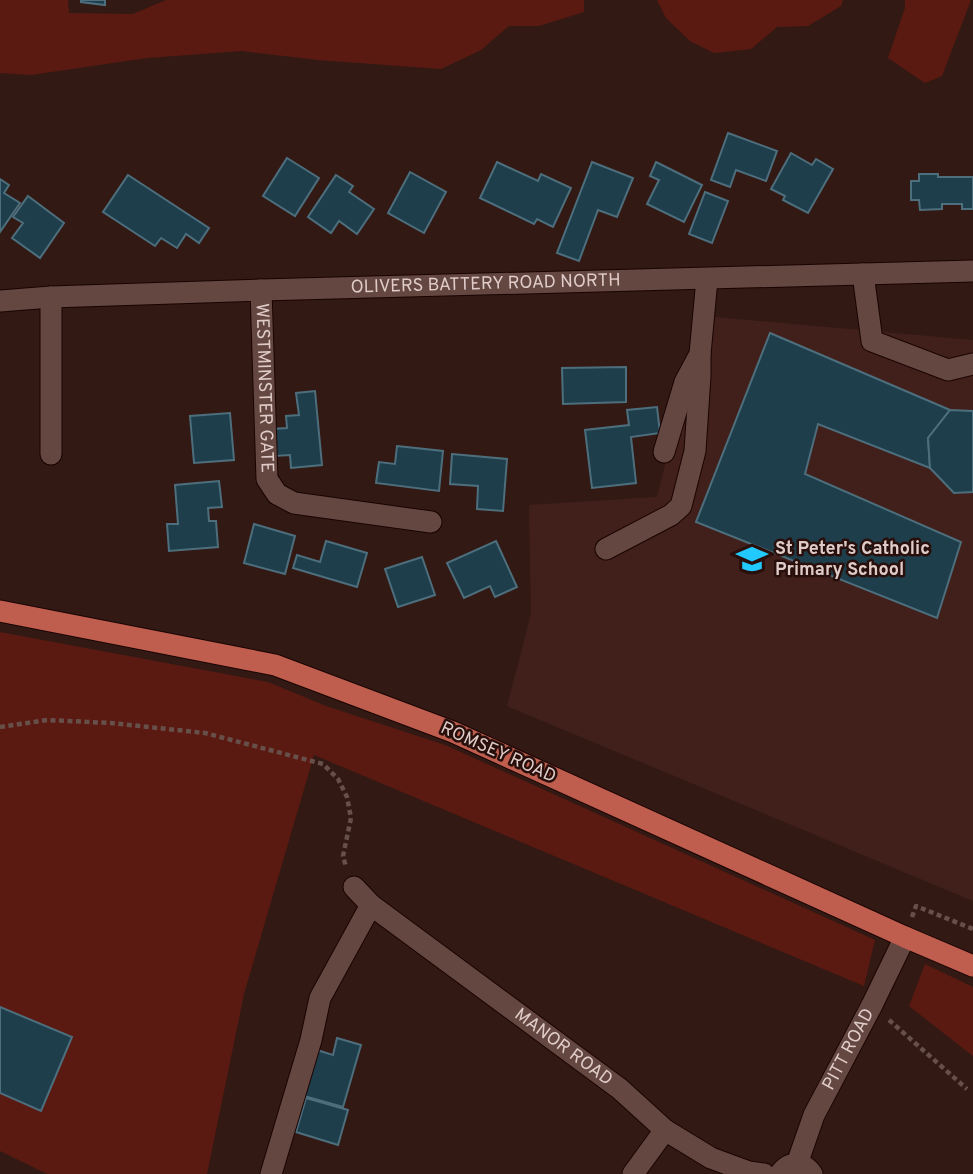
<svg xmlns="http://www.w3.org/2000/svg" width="973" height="1174" font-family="Overpass,sans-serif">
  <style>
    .built { fill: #41201c }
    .green { fill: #5b1a11 }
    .building { fill: #1e3e4b; stroke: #4d6e7c; stroke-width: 2 }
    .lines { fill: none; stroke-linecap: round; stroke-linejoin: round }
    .minor-casing { stroke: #190402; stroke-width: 23 }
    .major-casing { stroke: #190402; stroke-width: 23 }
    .path { stroke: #674f4a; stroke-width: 4.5; stroke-dasharray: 5 3.5; stroke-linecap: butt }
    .minor { stroke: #654741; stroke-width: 21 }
    .major { stroke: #bf5d4e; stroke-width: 21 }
    .labels { text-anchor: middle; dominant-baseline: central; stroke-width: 5; stroke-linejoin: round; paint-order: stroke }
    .street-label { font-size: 18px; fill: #dfccc9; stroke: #290f0b }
    .poi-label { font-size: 18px; font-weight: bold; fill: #dfccc9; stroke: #290f0b; text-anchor: start }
  </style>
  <rect width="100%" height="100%" fill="#331914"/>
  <polygon class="built" points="703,316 973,340 973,901 507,706 531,614 529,505 657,497"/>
  <g class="green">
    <polygon points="0,0 68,0 69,13 133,14 166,0 584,0 584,12 539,26 509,26 481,50 441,69 318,60 242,51 147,58 31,75 0,73"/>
    <polygon points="657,0 843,0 841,6 808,26 777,27 751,49 714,53 690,41 666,18"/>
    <polygon points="905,0 971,0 942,76 925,83 888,58 905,8"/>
    <polygon points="0,632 268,682 326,706 445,745 875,940 864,986 314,755 244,994 207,1174 47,1174 0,1151"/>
    <polygon points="925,964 973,987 973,1056 909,1006"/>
  </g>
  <g class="building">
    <polygon points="81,0 105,0 105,5 81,2"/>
    <polygon points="728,133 777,151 766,181 736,170 730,187 711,180"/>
    <polygon points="791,153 812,165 816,159 833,169 808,213 783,200 785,196 771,189"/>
    <polygon points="287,158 319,178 295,216 263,196"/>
    <polygon points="497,162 538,181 541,174 571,188 553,227 537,219 534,224 480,198"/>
    <polygon points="592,162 633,178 617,217 598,210 579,261 557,253"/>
    <polygon points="656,162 702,185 684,222 647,204 659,180 650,176"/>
    <polygon points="410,172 446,192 424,233 388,213"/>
    <polygon points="919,174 938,174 938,177 973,177 973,209 962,209 962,204 942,204 942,209 920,210 919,200 911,200 911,181 919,181"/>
    <polygon points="128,175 209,228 199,243 186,234 177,248 161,238 155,246 103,212"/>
    <polygon points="336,175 353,186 349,192 374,209 357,234 339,221 331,233 308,217"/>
    <polygon points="0,179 9,185 4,193 20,203 0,232"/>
    <polygon points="705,192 728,201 712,243 689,234"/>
    <polygon points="28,196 64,223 40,258 12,238 23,223 13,217"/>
    <polygon points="770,333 950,410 928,438 930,468 818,424 805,474 961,542 937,618 696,522"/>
    <polygon points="626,367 626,402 563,404 562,368"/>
    <polygon points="315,391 322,465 291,468 290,455 274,456 272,429 287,428 286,416 299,415 296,393"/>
    <polygon points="657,407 660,433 631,437 636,483 592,488 585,430 629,425 627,410"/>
    <polygon points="950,410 973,411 973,492 954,493 930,468 928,438"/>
    <polygon points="230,413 234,460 194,463 190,416"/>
    <polygon points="397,446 443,451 439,491 376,483 379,462 395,464"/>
    <polygon points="452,454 507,459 503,511 477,509 478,486 450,484"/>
    <polygon points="219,481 222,507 208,508 209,521 216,521 218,547 169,551 167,524 178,524 175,485"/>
    <polygon points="254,524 295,536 285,574 244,563"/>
    <polygon points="326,541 367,553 357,587 293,568 297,555 320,562"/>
    <polygon points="496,541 517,587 495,597 490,586 464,598 447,563"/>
    <polygon points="422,557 435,595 398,607 385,569"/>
    <polygon points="0,1007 72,1037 41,1111 0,1093"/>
    <polygon points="337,1038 361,1045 343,1107 304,1096 317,1050 333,1055"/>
    <polygon points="306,1098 348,1110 338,1145 296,1132"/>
  </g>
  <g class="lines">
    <defs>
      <g id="minor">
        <polyline points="863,274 872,341 948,370 973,364"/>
        <path id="s1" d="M261,290L267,479L277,494L294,503L431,522"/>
        <path id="s2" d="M0,301L51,297L261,290L973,271"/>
        <polyline points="664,452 685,382 700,354 707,279"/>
        <polyline points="51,454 51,297"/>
        <polyline points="606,549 671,515 681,506 695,451 700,376 700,354"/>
        <path id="s3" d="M354,887L371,905L620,1089L665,1130L711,1158L749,1172L764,1174"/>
        <path id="s4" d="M797,1164L814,1115L872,1005L905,937"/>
        <polyline points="271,1174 311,1040 320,998 371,905"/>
        <polyline points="633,1174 665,1130"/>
        <path d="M780,1174C789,1161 803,1161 812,1174"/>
      </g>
      <polyline id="major" points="0,611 275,665 453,732 905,937 973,966"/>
    </defs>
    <use href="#minor" class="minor-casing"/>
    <use href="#major" class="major-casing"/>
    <g class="path">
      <polyline points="0,727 47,720 111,723 205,733 323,764 338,779 347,797 351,818 343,856 346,867"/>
      <polyline points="912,917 916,906 973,929"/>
      <polyline points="889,1020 967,1089"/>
    </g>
    <use href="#minor" class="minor"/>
    <use href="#major" class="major"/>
  </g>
  <defs>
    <symbol id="school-bare" viewBox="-9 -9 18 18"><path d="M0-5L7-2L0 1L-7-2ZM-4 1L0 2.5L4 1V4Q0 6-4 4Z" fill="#21c9fd" stroke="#290f0b" stroke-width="2.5" paint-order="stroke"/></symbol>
  </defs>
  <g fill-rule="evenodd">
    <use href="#school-bare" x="730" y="537" width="44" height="44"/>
  </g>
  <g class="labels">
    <g class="street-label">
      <text stroke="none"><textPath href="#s2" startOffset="486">OLIVERS BATTERY ROAD NORTH</textPath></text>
      <text stroke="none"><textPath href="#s1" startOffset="98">WESTMINSTER GATE</textPath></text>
      <text transform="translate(498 753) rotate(24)">ROMSEY ROAD</text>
      <text stroke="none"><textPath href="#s3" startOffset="264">MANOR ROAD</textPath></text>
      <text stroke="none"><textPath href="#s4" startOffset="126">PITT ROAD</textPath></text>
    </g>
    <g class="poi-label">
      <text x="775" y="549">St Peter's Catholic<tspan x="775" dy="21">Primary School</tspan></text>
    </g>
  </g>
</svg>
